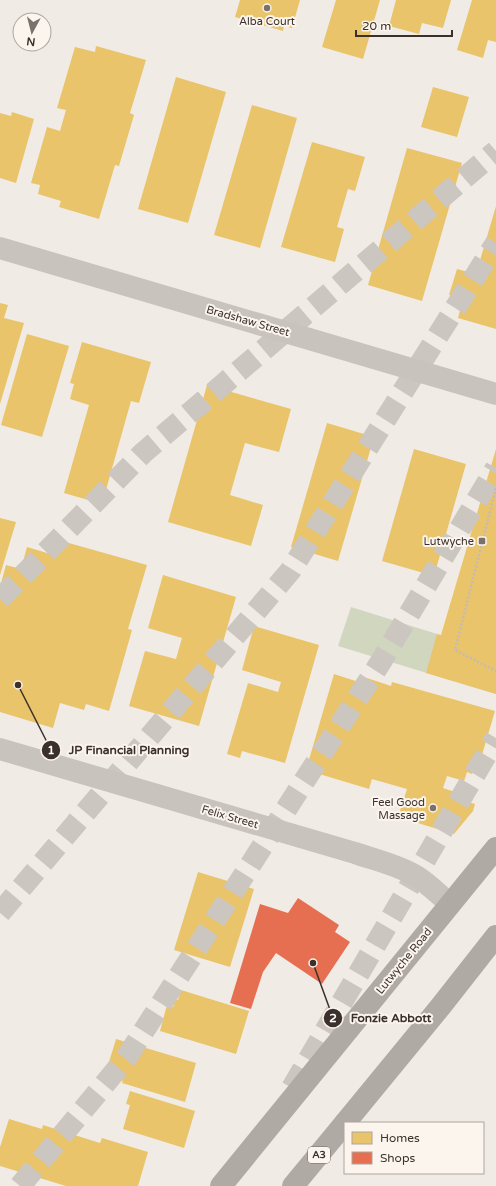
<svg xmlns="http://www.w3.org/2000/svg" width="496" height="1186" font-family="'Varela Round',sans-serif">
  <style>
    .green { fill: #d1d6bf }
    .homes { fill: #e9c46a }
    .shops { fill: #e76f51 }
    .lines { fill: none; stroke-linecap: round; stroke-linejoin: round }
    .highway-tunnel { stroke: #ccc6c0; stroke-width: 22; stroke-dasharray: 22 11; stroke-linecap: butt }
    .path { stroke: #c2bbb6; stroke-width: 2.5; stroke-dasharray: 2 2; stroke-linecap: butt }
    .street { stroke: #c9c3be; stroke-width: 22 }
    .highway { stroke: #afaaa4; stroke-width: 22 }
    .poi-dot { fill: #7a716c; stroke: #fbf5ee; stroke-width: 1.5 }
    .labels { text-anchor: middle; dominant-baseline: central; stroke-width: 4; stroke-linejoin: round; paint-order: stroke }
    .shield { fill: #fbf5ee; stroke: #756b66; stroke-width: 1 }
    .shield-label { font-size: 10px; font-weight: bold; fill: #3b302b }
    .poi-label { font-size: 11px; fill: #3b302b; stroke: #fbf5ee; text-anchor: end }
    .street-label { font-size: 11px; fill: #3b302b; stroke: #fbf5ee }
    .leader { fill: none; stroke: #3b302b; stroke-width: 1.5 }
    .callout-dot { fill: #3b302b; stroke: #fbf5ee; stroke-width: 1.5 }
    .mark-label { font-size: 12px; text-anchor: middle; font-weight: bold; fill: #fff }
    .callout-label { font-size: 12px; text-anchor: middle; font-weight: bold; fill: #3b302b; stroke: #fbf5ee; stroke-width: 4; stroke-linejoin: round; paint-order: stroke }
  </style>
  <rect width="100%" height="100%" fill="#f0ebe5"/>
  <polygon class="green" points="351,607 437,634 496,684 496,694 338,646"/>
  <g class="homes">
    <polygon points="240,0 300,0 292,28 284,26 283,31 235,17"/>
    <polygon points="336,0 380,0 363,59 322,47"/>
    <polygon points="396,0 451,0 443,28 422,23 419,34 389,26"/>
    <polygon points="472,0 496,0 496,42 488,40 483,58 457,50"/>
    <polygon points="96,46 146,60 130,113 134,115 119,166 115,165 99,219 59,207 61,201 38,194 40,185 31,183 47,127 60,131 66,110 57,108 75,47 95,52"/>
    <polygon points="176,77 226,92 188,223 138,209"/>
    <polygon points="433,87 469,97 457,137 421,127"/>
    <polygon points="252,105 297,118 260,248 214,235"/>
    <polygon points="12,112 34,119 16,183 0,178 0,113 11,116"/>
    <polygon points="312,142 365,157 355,191 348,189 337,227 344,229 335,262 281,247"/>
    <polygon points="407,148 462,163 422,301 368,285"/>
    <polygon points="496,206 496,329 458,318 463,299 449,295 457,269 476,274"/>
    <polygon points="0,303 8,305 4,318 24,323 0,404"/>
    <polygon points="27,334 69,346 42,437 1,425"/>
    <polygon points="82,342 151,362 139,403 131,401 102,504 64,493 89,405 70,399 74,384 70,383"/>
    <polygon points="207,385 291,409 279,452 245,443 230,495 263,505 251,546 168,522"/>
    <polygon points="327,423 374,437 338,561 291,547"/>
    <polygon points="414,449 466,464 434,576 382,561"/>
    <polygon points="496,449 496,694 426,673 437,634 441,635"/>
    <polygon points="0,518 16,522 0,575"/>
    <polygon points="51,538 147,565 128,629 132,630 109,711 86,704 84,710 60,703 53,728 0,712 0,587 6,565 21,569 27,547 47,553"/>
    <polygon points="163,575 236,597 199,726 129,706 145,651 176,659 182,638 148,628"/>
    <polygon points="254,626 319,645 285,763 242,751 240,758 227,754 248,683 278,692 281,682 242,670"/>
    <polygon points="334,674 365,684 367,678 391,686 392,682 495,711 482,755 478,754 472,774 467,772 464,781 447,776 443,788 461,794 459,799 475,804 473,811 454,834 398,817 407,789 372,779 369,789 306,770"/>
    <polygon points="198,872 254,889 230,967 174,950"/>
    <polygon points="181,990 249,1011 236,1054 160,1031 167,1005 173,1007 175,999 178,1000"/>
    <polygon points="116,1039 196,1063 185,1102 122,1083 123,1081 105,1075"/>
    <polygon points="130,1091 195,1111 184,1148 123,1129 130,1105 126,1104"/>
    <polygon points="9,1119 42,1129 43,1125 100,1143 102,1138 148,1152 138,1186 66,1186 0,1166 0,1147"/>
  </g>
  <polygon class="shops" points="298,898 339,925 335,932 350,942 322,984 276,953 263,972 251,1009 230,1003 260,904 288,913"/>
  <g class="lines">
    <g class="highway-tunnel">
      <polyline points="0,599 143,453 496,151"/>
      <polyline points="0,913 291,570 496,243"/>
      <polyline points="292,1088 496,738"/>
      <polyline points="20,1186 127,1057 382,660 496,468"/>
    </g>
    <polyline class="path" points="496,488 455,650 496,671"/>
    <g class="street">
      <polyline points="0,248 496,394"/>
      <path d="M0,749L355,853C375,860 398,865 416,876C429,884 439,895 450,904"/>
    </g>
    <g class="highway">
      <polyline points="345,1123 441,1006 496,936"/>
      <polyline points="221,1186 496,848"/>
      <polyline points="293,1186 345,1123"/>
    </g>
  </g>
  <g class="poi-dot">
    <circle cx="267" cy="8" r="4"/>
    <rect x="478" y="537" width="8" height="8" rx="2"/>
    <circle cx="433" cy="808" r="4"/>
  </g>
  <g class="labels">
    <rect class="shield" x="308" y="1147" width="22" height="16" rx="3"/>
    <g class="shield-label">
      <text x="319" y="1155">A3</text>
    </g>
    <g class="poi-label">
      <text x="267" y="21" text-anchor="middle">Alba Court</text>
      <text x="474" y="541">Lutwyche</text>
      <text x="425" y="802">Feel Good<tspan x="425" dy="13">Massage</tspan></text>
    </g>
    <g class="street-label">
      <text transform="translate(248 321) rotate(16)">Bradshaw Street</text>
      <text transform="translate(230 817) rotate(16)">Felix Street</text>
      <text transform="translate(404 961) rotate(-51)">Lutwyche Road</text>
    </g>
  </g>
  <path class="leader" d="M18 685L51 750M313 963L333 1018"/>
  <g class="callout-dot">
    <circle cx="18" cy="685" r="4"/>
    <circle cx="313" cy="963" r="4"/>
    <circle cx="51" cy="750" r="10"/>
    <circle cx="333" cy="1018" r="10"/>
  </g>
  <g class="mark-label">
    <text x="51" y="754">1</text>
    <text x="333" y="1022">2</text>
  </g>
  <g class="callout-label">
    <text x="129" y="754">JP Financial Planning</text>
    <text x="391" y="1022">Fonzie Abbott</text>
  </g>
  <rect x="344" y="1122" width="140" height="52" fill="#fbf5ee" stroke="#aea6a0"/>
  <rect x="352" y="1132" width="20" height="12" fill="#e9c46a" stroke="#aea6a0"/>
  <text x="380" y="1142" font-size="12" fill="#3b302b">Homes</text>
  <rect x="352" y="1152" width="20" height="12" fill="#e76f51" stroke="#aea6a0"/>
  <text x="380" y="1162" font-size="12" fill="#3b302b">Shops</text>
  <g transform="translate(32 32) rotate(187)"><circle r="19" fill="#fbf5ee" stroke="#aea6a0"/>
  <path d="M0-3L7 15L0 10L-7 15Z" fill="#7a716c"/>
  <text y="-6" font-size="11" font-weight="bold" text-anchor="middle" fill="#3b302b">N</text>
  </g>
  <path d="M356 30v6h96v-6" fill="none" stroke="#3b302b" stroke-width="2"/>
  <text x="362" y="30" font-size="12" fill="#3b302b" stroke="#fbf5ee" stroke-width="3" paint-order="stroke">20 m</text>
</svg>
